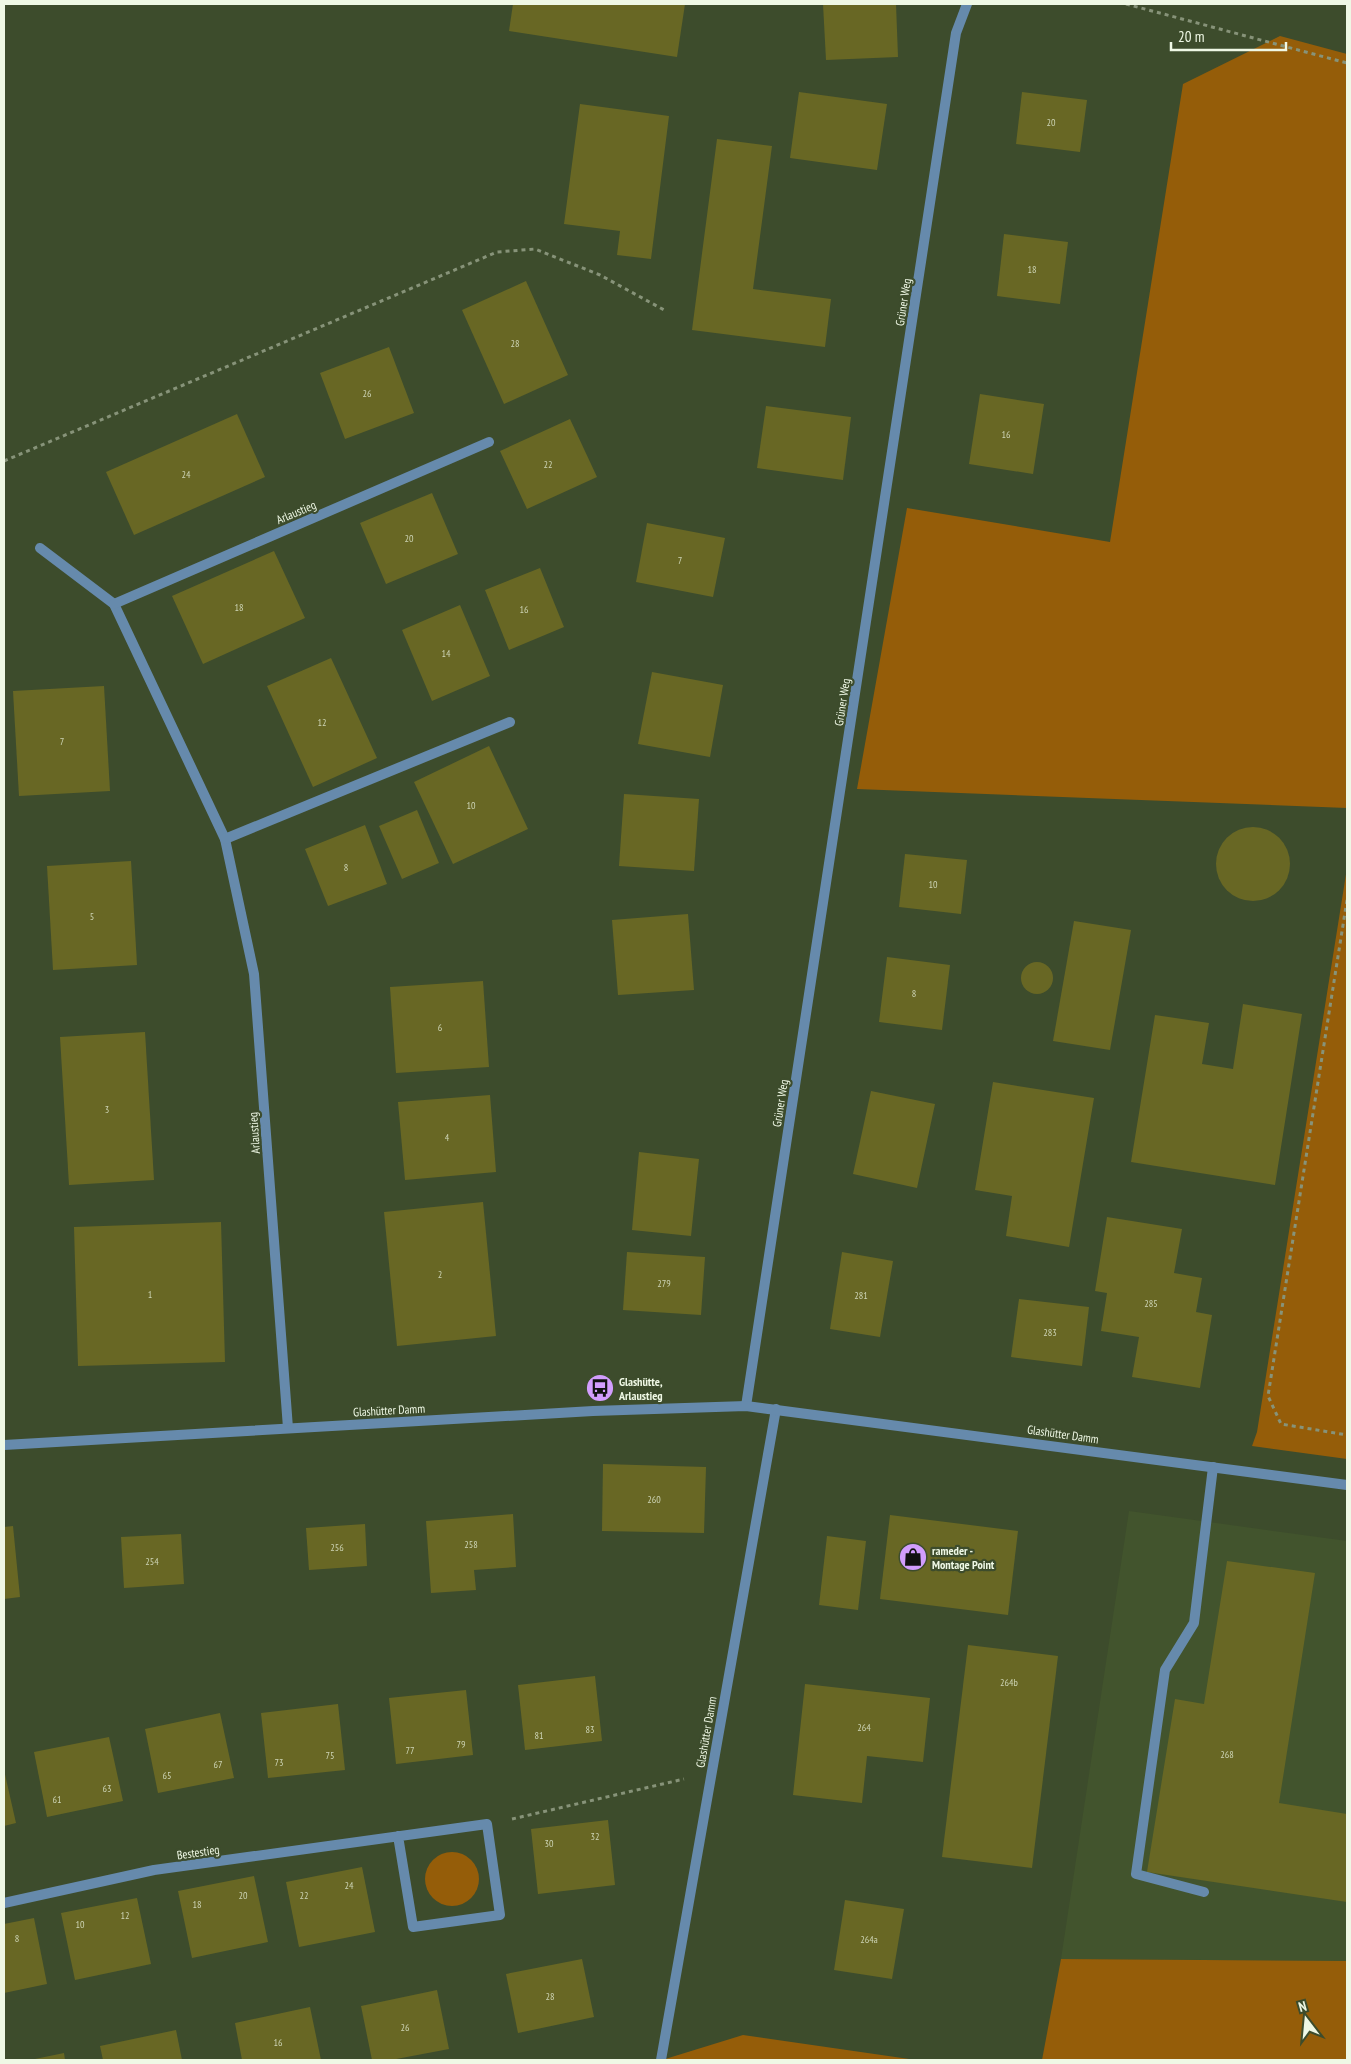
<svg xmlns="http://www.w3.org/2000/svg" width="1351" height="2064" font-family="'PT Sans Narrow',sans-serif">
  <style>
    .built { fill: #42542d }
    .green { fill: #955d09 }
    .building { fill: #686724 }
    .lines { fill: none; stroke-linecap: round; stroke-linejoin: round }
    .path { stroke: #879379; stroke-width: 3; stroke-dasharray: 4 4; stroke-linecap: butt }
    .service { stroke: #668aac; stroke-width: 10 }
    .minor { stroke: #668aac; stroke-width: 10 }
    .tertiary { stroke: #668aac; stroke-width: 10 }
    .labels { text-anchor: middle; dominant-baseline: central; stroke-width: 4.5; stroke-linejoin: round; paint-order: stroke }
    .number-label { font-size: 10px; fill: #cdd4b5 }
    .street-label { font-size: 12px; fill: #eff8e5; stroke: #3d4c2c }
    .poi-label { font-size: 12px; font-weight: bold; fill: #eff8e5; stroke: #3d4c2c; text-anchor: start }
  </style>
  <rect width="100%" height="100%" fill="#3d4c2c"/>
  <polygon class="built" points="1129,1511 1347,1541 1347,1961 1061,1959"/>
  <g class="green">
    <polygon points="1280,36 1347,54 1347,808 857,789 907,508 1110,542 1183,84"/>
    <polygon points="1347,868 1347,1459 1252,1446 1257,1432"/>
    <circle cx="452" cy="1879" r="27"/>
    <polygon points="1061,1959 1347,1961 1347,2060 1042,2060"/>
    <polygon points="743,2035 916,2060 662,2060"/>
  </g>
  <g class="building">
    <polygon points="513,4 685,4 677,57 509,31"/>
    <polygon points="823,4 896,4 898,57 826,60"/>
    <polygon points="799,92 887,104 877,170 790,158"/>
    <polygon points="1022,92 1087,100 1080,152 1016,144"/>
    <polygon points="580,104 669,116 651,259 617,255 620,231 564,224"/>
    <polygon points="717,139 772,146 753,289 831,299 825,347 692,330"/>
    <polygon points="1004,234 1068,242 1060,304 997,296"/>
    <polygon points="526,281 568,375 504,404 462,310"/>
    <polygon points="389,347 414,413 345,439 320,373"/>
    <polygon points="980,394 1044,404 1033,474 969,464"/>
    <polygon points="766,406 851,417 843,480 757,468"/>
    <polygon points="237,414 265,477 134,535 106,472"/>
    <polygon points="570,419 597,477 527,509 500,451"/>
    <polygon points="432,493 458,554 386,584 360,523"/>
    <polygon points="647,523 725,538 713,597 636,582"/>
    <polygon points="274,551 305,618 203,664 172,596"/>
    <polygon points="540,568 564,627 509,650 485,590"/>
    <polygon points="460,605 490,676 432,701 402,630"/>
    <polygon points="331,658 377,758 313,787 267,686"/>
    <polygon points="652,672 723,685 710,757 638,744"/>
    <polygon points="104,686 110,791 19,796 13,691"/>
    <polygon points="489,746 528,829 453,864 414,782"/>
    <polygon points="624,794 699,799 694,871 619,866"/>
    <polygon points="417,810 439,863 402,879 379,826"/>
    <polygon points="365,825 387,884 328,906 305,849"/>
    <circle cx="1253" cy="864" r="37"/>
    <polygon points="905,854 967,860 961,914 899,907"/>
    <polygon points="131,861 137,965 53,970 47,866"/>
    <polygon points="688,914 694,990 618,995 612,920"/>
    <polygon points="1074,921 1131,930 1110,1050 1053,1041"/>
    <polygon points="887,957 950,965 942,1030 879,1022"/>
    <circle cx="1037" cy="978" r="16"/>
    <polygon points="483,981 489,1067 396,1073 390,987"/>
    <polygon points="1243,1004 1302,1014 1275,1185 1131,1162 1155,1015 1209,1023 1202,1064 1233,1069"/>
    <polygon points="145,1032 154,1180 69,1185 60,1037"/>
    <polygon points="993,1082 1094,1098 1069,1247 1006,1236 1012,1196 975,1190"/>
    <polygon points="871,1091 935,1104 917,1188 853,1174"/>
    <polygon points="490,1095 496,1172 405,1180 398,1102"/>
    <polygon points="639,1152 699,1159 691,1236 632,1230"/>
    <polygon points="483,1202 496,1336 397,1346 384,1212"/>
    <polygon points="1107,1217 1182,1229 1174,1273 1202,1278 1196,1312 1212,1315 1200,1388 1132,1377 1139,1337 1101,1331 1107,1293 1095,1291"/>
    <polygon points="221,1222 225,1362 78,1366 74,1227"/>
    <polygon points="627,1252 705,1257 701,1315 623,1310"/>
    <polygon points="842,1252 893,1261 880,1337 830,1329"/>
    <polygon points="1019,1299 1089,1307 1082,1366 1011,1357"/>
    <polygon points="603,1464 706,1467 704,1533 602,1531"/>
    <polygon points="513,1514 516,1567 474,1570 476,1590 431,1593 426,1521"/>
    <polygon points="890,1515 1018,1531 1008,1615 880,1599"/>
    <polygon points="365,1524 367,1566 309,1570 306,1528"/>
    <polygon points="13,1526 20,1597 4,1599 4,1527"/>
    <polygon points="181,1534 184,1584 124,1588 121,1537"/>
    <polygon points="827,1536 866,1541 858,1610 819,1605"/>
    <polygon points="1227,1561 1315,1573 1279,1803 1347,1814 1347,1902 1147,1872 1175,1699 1204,1704"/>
    <polygon points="968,1645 1058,1656 1032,1868 942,1857"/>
    <polygon points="595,1676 602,1741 525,1750 518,1685"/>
    <polygon points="805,1684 930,1698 923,1762 867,1756 862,1803 793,1795"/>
    <polygon points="466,1690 473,1755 396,1764 389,1698"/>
    <polygon points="338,1704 345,1770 268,1778 261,1713"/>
    <polygon points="220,1713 234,1778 158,1793 145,1729"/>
    <polygon points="109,1737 123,1801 47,1817 34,1752"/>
    <polygon points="4,1770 16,1823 4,1826"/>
    <polygon points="608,1820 615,1885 538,1894 531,1829"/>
    <polygon points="362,1867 375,1932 299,1947 286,1882"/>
    <polygon points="254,1876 268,1942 192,1958 178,1891"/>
    <polygon points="137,1898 151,1964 75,1980 61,1913"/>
    <polygon points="845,1900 904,1909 892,1979 834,1970"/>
    <polygon points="34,1918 47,1984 4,1993 4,1924"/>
    <polygon points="582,1959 594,2017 518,2033 506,1974"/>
    <polygon points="437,1990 449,2049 391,2060 372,2060 361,2006"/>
    <polygon points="310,2007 321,2060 242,2060 235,2023"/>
    <polygon points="176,2030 182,2060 103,2060 100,2046"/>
    <polygon points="64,2053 65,2060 35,2060 35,2059"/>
  </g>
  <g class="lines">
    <g class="path">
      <polyline points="1126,4 1347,63"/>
      <polyline points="4,461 497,252 535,249 600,275 666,311"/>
      <polyline points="1347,900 1268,1396 1281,1424 1347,1435"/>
      <polyline points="512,1819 684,1779"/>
    </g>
    <g class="service">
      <polyline points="40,548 114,604 225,839 254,974 288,1428"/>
      <polyline points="114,604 489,442"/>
      <polyline points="225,839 510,722"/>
      <polyline points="1204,1892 1136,1874 1165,1670 1194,1623 1213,1467"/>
    </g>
    <g class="minor">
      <polyline points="746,1406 956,33 967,4"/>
      <polyline points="4,1903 154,1870 487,1824 500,1915 413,1927 398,1836"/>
      <polyline points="661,2060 776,1409"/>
    </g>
    <polyline class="tertiary" points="4,1445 593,1411 746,1406 1347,1485"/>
  </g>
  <defs>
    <symbol id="bus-disc" viewBox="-11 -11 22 22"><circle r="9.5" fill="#d29dfd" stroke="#3d4c2c"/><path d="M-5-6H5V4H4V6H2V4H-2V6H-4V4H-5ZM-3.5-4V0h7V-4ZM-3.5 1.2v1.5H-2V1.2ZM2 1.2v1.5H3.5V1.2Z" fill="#111"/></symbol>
    <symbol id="shop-disc" viewBox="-11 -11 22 22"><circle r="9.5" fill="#d29dfd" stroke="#3d4c2c"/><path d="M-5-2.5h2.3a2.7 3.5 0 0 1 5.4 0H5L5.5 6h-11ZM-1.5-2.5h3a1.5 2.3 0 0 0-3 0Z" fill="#111"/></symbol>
  </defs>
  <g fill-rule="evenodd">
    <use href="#bus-disc" x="584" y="1372" width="32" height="32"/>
    <use href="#shop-disc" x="897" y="1541" width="32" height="32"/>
  </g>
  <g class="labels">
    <g class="number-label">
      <text x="1051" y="122">20</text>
      <text x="1032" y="269">18</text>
      <text x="515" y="343">28</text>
      <text x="367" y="393">26</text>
      <text x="1006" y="434">16</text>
      <text x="548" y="464">22</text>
      <text x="186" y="474">24</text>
      <text x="409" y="538">20</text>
      <text x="680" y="560">7</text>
      <text x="239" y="607">18</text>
      <text x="524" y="609">16</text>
      <text x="446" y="653">14</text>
      <text x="322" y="722">12</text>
      <text x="62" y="741">7</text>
      <text x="471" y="805">10</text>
      <text x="346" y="867">8</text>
      <text x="933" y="884">10</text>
      <text x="92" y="916">5</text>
      <text x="914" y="993">8</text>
      <text x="440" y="1027">6</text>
      <text x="107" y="1109">3</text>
      <text x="447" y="1137">4</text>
      <text x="440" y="1274">2</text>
      <text x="664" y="1283">279</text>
      <text x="150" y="1294">1</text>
      <text x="861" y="1295">281</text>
      <text x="1151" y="1303">285</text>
      <text x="1050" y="1332">283</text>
      <text x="654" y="1499">260</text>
      <text x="471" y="1544">258</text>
      <text x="337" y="1547">256</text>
      <text x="152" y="1561">254</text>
      <text x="1009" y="1682">264b</text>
      <text x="864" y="1727">264</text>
      <text x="590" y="1729">83</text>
      <text x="539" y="1735">81</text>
      <text x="461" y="1744">79</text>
      <text x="410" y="1750">77</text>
      <text x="1227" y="1754">268</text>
      <text x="330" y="1755">75</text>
      <text x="279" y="1762">73</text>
      <text x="218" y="1764">67</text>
      <text x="167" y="1775">65</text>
      <text x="107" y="1788">63</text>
      <text x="57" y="1799">61</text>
      <text x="595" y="1836">32</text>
      <text x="549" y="1843">30</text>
      <text x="349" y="1885">24</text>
      <text x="243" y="1895">20</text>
      <text x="304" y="1895">22</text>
      <text x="197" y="1904">18</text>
      <text x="125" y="1915">12</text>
      <text x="80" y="1924">10</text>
      <text x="17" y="1938">8</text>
      <text x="869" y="1939">264a</text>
      <text x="550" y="1996">28</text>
      <text x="405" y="2027">26</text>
      <text x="278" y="2042">16</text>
    </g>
    <g class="street-label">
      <text transform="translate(903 302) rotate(-81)">Grüner Weg</text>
      <text transform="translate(296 512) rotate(-23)">Arlaustieg</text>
      <text transform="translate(842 702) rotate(-81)">Grüner Weg</text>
      <text transform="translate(780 1103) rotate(-81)">Grüner Weg</text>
      <text transform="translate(254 1133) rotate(-94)">Arlaustieg</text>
      <text transform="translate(389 1410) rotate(-3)">Glashütter Damm</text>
      <text transform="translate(1063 1434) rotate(8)">Glashütter Damm</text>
      <text transform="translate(706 1732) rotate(-80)">Glashütter Damm</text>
      <text transform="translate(198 1852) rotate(-8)">Bestestieg</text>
    </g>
    <g class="poi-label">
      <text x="619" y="1381">Glashütte,<tspan x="619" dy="14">Arlaustieg</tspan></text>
      <text x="932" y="1550">rameder -<tspan x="932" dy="14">Montage Point</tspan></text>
    </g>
  </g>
  <rect width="1351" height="2064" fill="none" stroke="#eff8e5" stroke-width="10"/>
  <g transform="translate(1306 2019) rotate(344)" stroke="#3d4c2c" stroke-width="4" paint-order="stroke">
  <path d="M0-4L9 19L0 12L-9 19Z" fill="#eff8e5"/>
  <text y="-8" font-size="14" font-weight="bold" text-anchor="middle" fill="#eff8e5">N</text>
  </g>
  <path d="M1171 42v8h115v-8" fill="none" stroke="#eff8e5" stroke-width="2.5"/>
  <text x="1178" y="42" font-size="15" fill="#eff8e5" stroke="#3d4c2c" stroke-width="4" paint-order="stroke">20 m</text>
</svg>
